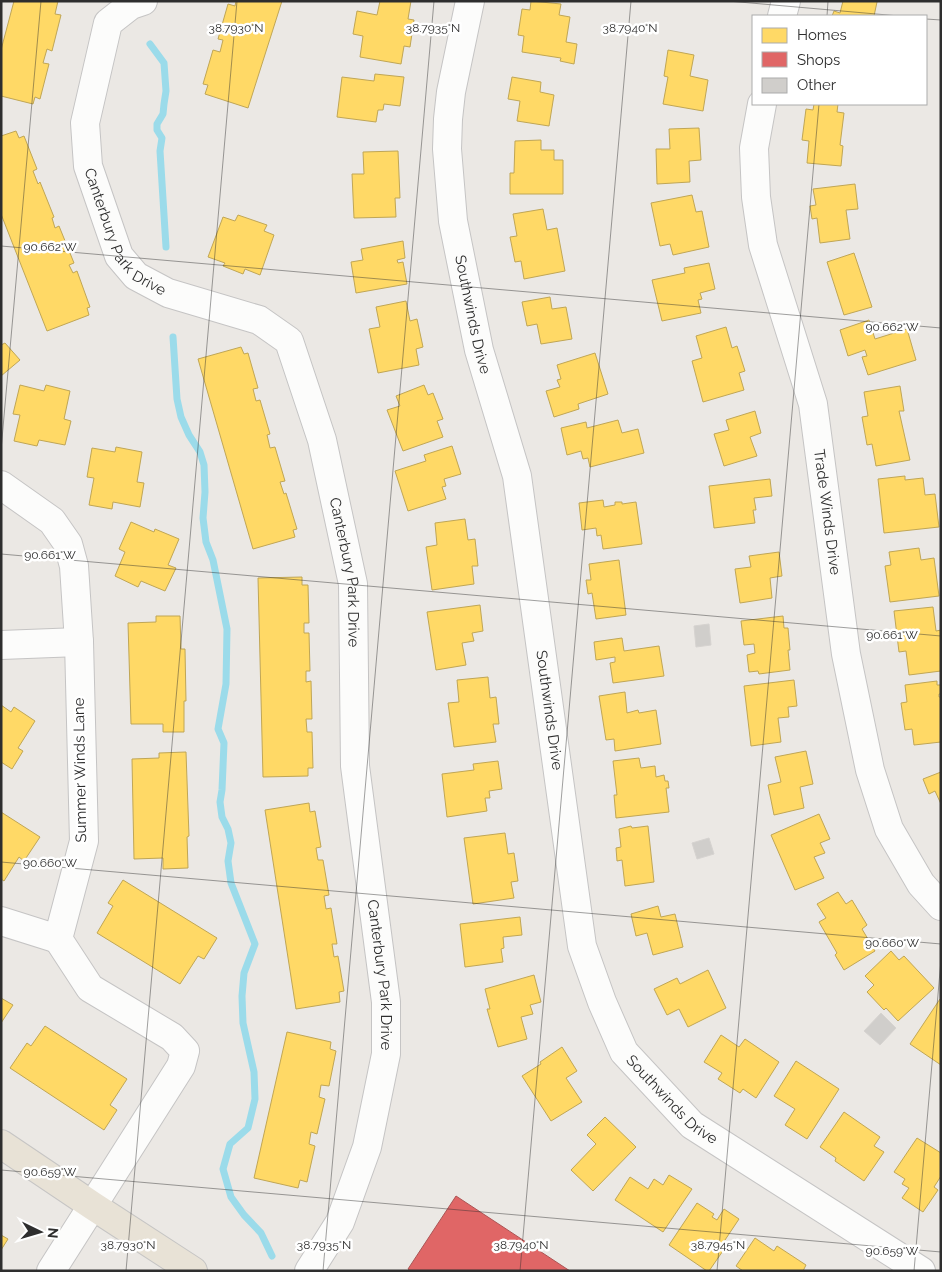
<svg xmlns="http://www.w3.org/2000/svg" width="942" height="1272" font-family="Raleway,sans-serif">
  <style>
    .homes { fill: #ffd966; stroke: #c0a655 }
    .shops { fill: #e06666; stroke: #ab5555 }
    .lines { fill: none; stroke-linecap: round; stroke-linejoin: round }
    .stream { stroke: #9bdbea; stroke-width: 7 }
    .building { fill: #d0cecb; stroke: #d6d3d0 }
    .minor-casing { stroke: #c5c4c4; stroke-width: 30 }
    .major-casing { stroke: #c6c5c4; stroke-width: 30 }
    .minor { stroke: #fcfcfb; stroke-width: 28 }
    .major { stroke: #e8e2d6; stroke-width: 28 }
    .ticks { fill: none; stroke: #2e2e2e; stroke-width: 1; stroke-opacity: 0.45 }
    .labels { text-anchor: middle; dominant-baseline: central; stroke-width: 5; stroke-linejoin: round; paint-order: stroke }
    .street-label { font-size: 15px; fill: #2e2e2e; stroke: #fff }
    .ticks-label { font-size: 12px; text-anchor: middle; fill: #2e2e2e; stroke: #fff; stroke-width: 5; stroke-linejoin: round; paint-order: stroke }
  </style>
  <rect width="100%" height="100%" fill="#ebe8e4"/>
  <g class="homes">
    <polygon points="14,1 58,1 55,14 61,15 52,51 47,49 43,63 49,64 40,99 35,97 33,104 1,96 1,50"/>
    <polygon points="236,1 282,1 248,108 205,94 208,85 203,84 213,50 220,52 223,40 218,39 228,4 235,6"/>
    <polygon points="380,1 411,1 408,19 414,20 410,47 404,46 401,64 360,57 363,36 353,34 357,11 377,15"/>
    <polygon points="531,1 561,4 559,15 570,17 566,42 577,44 574,64 560,61 561,58 522,52 524,36 518,35 522,9 530,10"/>
    <polygon points="843,1 876,1 877,2 874,16 832,16 834,11 840,13"/>
    <polygon points="668,50 694,55 690,76 708,80 703,111 663,104 668,77 664,76"/>
    <polygon points="375,74 404,77 400,106 384,104 383,110 378,110 376,122 337,117 342,77 374,81"/>
    <polygon points="512,77 541,82 540,92 554,95 549,126 517,121 520,101 508,99"/>
    <polygon points="814,104 838,104 837,112 844,113 840,145 843,146 841,166 807,163 809,141 802,140 806,109 813,110"/>
    <polygon points="699,128 701,160 689,161 690,182 657,184 656,149 670,149 669,129"/>
    <polygon points="16,131 19,138 24,136 37,169 33,171 38,184 40,182 54,217 52,218 55,228 59,226 74,263 69,265 73,273 77,271 90,307 87,308 89,315 47,331 1,214 1,136"/>
    <polygon points="541,140 541,150 554,150 554,160 563,160 563,194 510,194 510,173 514,173 515,141"/>
    <polygon points="398,151 400,198 395,198 396,217 354,218 352,174 364,174 363,152"/>
    <polygon points="855,184 858,209 846,210 850,239 820,243 817,218 812,219 810,206 816,205 813,189"/>
    <polygon points="692,195 696,212 702,211 709,247 673,255 670,244 660,246 651,203"/>
    <polygon points="543,209 547,230 557,228 565,271 524,279 521,261 515,262 510,237 517,236 513,214"/>
    <polygon points="238,215 267,225 264,231 274,235 260,275 245,269 243,274 223,266 225,263 208,257 223,217 235,221"/>
    <polygon points="403,241 405,258 397,260 398,263 403,262 407,284 356,293 351,262 363,260 361,249"/>
    <polygon points="854,253 872,307 844,315 827,262"/>
    <polygon points="709,263 715,289 700,293 702,299 698,300 701,313 662,321 652,280 685,273 684,268"/>
    <polygon points="550,297 552,309 566,307 572,339 541,344 537,324 527,326 522,302"/>
    <polygon points="406,301 410,321 417,319 423,347 416,349 419,365 378,373 369,329 380,327 376,307"/>
    <polygon points="869,320 875,339 907,329 916,360 868,375 862,357 867,356 865,350 848,356 840,330"/>
    <polygon points="726,327 732,348 737,346 745,371 739,373 744,390 703,402 692,361 702,358 696,336"/>
    <polygon points="5,343 20,360 1,376 1,345"/>
    <polygon points="241,347 244,354 248,353 258,388 253,389 256,401 260,400 270,434 267,435 270,448 275,447 285,481 280,482 284,494 286,493 297,529 293,530 295,537 253,549 198,359"/>
    <polygon points="595,353 608,394 578,404 579,409 554,417 546,391 560,387 557,380 561,379 557,365"/>
    <polygon points="20,385 44,391 46,385 70,391 64,419 71,421 65,445 39,440 37,446 14,441 20,415 13,414"/>
    <polygon points="424,385 428,395 433,393 443,419 437,421 443,437 403,451 387,410 400,406 396,396"/>
    <polygon points="900,386 904,411 899,411 910,460 876,466 872,444 867,445 862,417 868,416 864,392"/>
    <polygon points="755,411 761,433 750,437 757,456 724,466 714,434 729,430 726,420"/>
    <polygon points="618,420 622,433 638,429 644,453 590,467 588,458 583,459 581,451 567,455 561,428 586,422 587,428"/>
    <polygon points="452,446 461,474 444,479 446,486 442,487 446,499 408,511 395,471 426,461 424,455"/>
    <polygon points="116,447 142,452 137,482 144,483 140,507 113,502 112,509 89,505 94,478 87,477 92,448 115,452"/>
    <polygon points="905,476 905,480 923,478 925,495 935,494 939,527 884,533 878,479"/>
    <polygon points="770,479 772,496 754,498 756,510 753,510 755,523 714,528 709,486"/>
    <polygon points="603,500 604,507 615,505 615,502 622,502 622,504 636,502 642,544 603,549 601,535 597,536 596,528 582,530 579,503"/>
    <polygon points="465,519 468,540 475,539 478,566 472,566 474,584 432,590 426,547 437,545 435,523"/>
    <polygon points="131,522 154,532 155,529 179,539 168,565 176,568 165,591 141,581 138,587 115,576 125,552 119,549"/>
    <polygon points="919,548 921,560 934,558 939,596 890,602 885,566 891,565 889,552"/>
    <polygon points="779,552 782,576 770,578 772,598 740,603 735,569 751,567 749,556"/>
    <polygon points="619,560 626,615 596,619 592,593 588,594 586,580 591,580 589,564"/>
    <polygon points="302,577 302,585 308,585 309,623 304,623 304,633 309,633 310,671 306,671 306,682 311,681 312,719 306,719 307,732 312,732 313,768 308,768 308,776 263,777 258,578"/>
    <polygon points="480,605 483,631 472,633 474,641 462,643 466,665 436,670 427,612"/>
    <polygon points="933,607 936,631 941,630 941,671 909,675 906,651 899,652 894,611"/>
    <polygon points="156,616 180,616 181,649 185,649 186,701 184,701 184,732 163,732 163,724 131,724 128,623 156,622"/>
    <polygon points="783,616 784,628 788,628 790,650 788,650 790,670 759,674 758,671 749,672 747,655 755,653 754,644 744,645 741,621"/>
    <polygon points="622,638 624,651 659,646 664,676 613,683 610,663 615,662 615,657 596,660 594,642"/>
    <polygon points="488,677 490,698 496,697 499,724 493,724 496,742 454,747 448,703 459,702 457,680"/>
    <polygon points="794,680 797,706 788,707 789,717 778,718 781,742 751,746 744,686"/>
    <polygon points="937,681 937,685 941,685 941,694 939,694 939,697 941,697 941,742 914,745 912,729 905,730 901,703 907,702 905,685"/>
    <polygon points="625,692 627,713 638,710 639,713 656,710 661,744 615,751 614,739 606,740 599,696"/>
    <polygon points="1,705 11,712 14,707 35,721 18,748 23,751 12,769 1,762"/>
    <polygon points="806,751 813,784 800,787 804,808 774,815 768,785 781,782 775,757"/>
    <polygon points="186,752 189,836 187,837 188,868 163,869 163,858 134,859 132,759 159,758 159,753"/>
    <polygon points="639,758 641,768 655,766 656,777 664,775 665,781 668,781 669,788 666,788 669,812 616,818 614,795 617,795 613,761"/>
    <polygon points="498,761 502,789 489,791 490,798 485,798 487,811 447,817 442,774 474,770 473,764"/>
    <polygon points="941,772 941,804 935,791 929,794 923,779"/>
    <polygon points="309,803 310,812 315,811 321,847 316,848 318,860 323,860 329,895 324,896 326,909 331,908 337,944 332,944 334,957 338,956 344,991 339,992 340,1002 296,1009 265,810"/>
    <polygon points="1,812 40,837 24,861 19,857 4,881 1,879"/>
    <polygon points="819,814 830,839 820,843 825,853 814,857 824,878 795,890 771,835"/>
    <polygon points="631,826 632,828 648,826 654,882 625,886 622,860 617,861 616,848 621,847 619,829"/>
    <polygon points="505,833 508,854 514,853 518,881 511,882 514,898 473,904 464,838"/>
    <polygon points="123,880 217,938 204,959 198,956 180,984 97,933 113,906 108,903"/>
    <polygon points="838,892 846,904 852,900 867,925 862,929 875,951 844,970 835,955 837,953 819,922 826,918 817,904"/>
    <polygon points="658,906 661,917 675,914 683,947 653,955 647,933 636,936 631,914"/>
    <polygon points="520,917 522,935 503,937 504,948 501,949 503,962 465,967 460,924"/>
    <polygon points="891,951 899,960 904,956 934,988 898,1021 886,1008 884,1010 867,992 874,985 865,976"/>
    <polygon points="708,970 726,1008 688,1027 679,1009 667,1015 654,989 677,978 680,984"/>
    <polygon points="534,975 541,1002 530,1005 533,1014 521,1017 527,1039 498,1047 487,1009 490,1009 485,989"/>
    <polygon points="1,998 13,1005 1,1023"/>
    <polygon points="940,999 941,999 941,1065 910,1044"/>
    <polygon points="45,1026 127,1079 110,1105 117,1110 104,1130 10,1068 27,1043 31,1046"/>
    <polygon points="287,1032 331,1042 330,1049 336,1051 329,1086 321,1085 319,1097 325,1099 317,1134 311,1132 309,1144 315,1146 307,1182 300,1180 298,1188 254,1178"/>
    <polygon points="721,1035 739,1047 745,1039 779,1062 756,1098 743,1089 740,1093 718,1079 722,1073 704,1062"/>
    <polygon points="562,1047 577,1071 566,1078 582,1102 551,1121 522,1076 541,1064 540,1062"/>
    <polygon points="796,1061 839,1089 807,1139 785,1125 795,1109 774,1096"/>
    <polygon points="844,1112 880,1137 874,1146 884,1152 864,1181 835,1161 836,1158 820,1147"/>
    <polygon points="605,1117 636,1147 593,1191 571,1170 596,1144 587,1135"/>
    <polygon points="917,1138 941,1153 941,1176 934,1187 938,1190 923,1212 902,1198 909,1188 902,1184 905,1179 894,1172"/>
    <polygon points="669,1175 692,1189 663,1232 615,1200 630,1177 648,1189 654,1179 663,1185"/>
    <polygon points="697,1203 714,1214 712,1217 717,1220 724,1209 739,1219 723,1243 727,1245 709,1271 707,1271 669,1245"/>
    <polygon points="1,1235 8,1239 1,1250"/>
    <polygon points="755,1238 774,1251 777,1246 806,1265 803,1271 743,1271 736,1266"/>
  </g>
  <polygon class="shops" points="456,1196 570,1271 411,1271 408,1269"/>
  <g class="lines">
    <g class="stream">
      <polyline points="150,44 164,63 166,91 164,104 163,114 157,124 157,130 162,138 160,151 166,247"/>
      <polyline points="173,337 177,399 181,417 189,435 200,452 204,465 205,492 203,518 206,542 213,560 227,629 226,684 218,729 224,743 222,790 220,802 222,817 228,829 231,843 228,861 231,883 255,944 244,973 242,996 243,1023 254,1072 255,1099 248,1128 230,1144 223,1169 231,1197 244,1215 261,1233 272,1256"/>
    </g>
  </g>
  <g class="building">
    <polygon points="709,624 711,645 696,647 694,626"/>
    <polygon points="709,838 714,854 697,859 692,843"/>
    <polygon points="881,1013 896,1028 880,1045 864,1031"/>
  </g>
  <g class="lines">
    <defs>
      <g id="minor">
        <path id="s1" d="M143,1L131,5L108,23L85,123L88,166L119,256L136,276L168,293L259,320L289,341L322,440L353,584L355,766L386,1002V1054L367,1147L340,1222L309,1271"/>
        <path id="s2" d="M470,1L451,92L448,119L447,149L453,221L479,350L517,476L582,946L602,1002L624,1052L692,1125L921,1271"/>
        <polyline points="782,16 786,1"/>
        <path id="s3" d="M762,104L754,148L756,197L763,245L813,404L846,654L870,770L889,829L921,884L941,906"/>
        <polyline points="1,485 52,521 68,544 74,566 79,642 84,841 58,939 90,988 172,1037 185,1051 181,1066 51,1271"/>
        <polyline points="1,645 79,642"/>
        <polyline points="1,921 58,939"/>
      </g>
      <polyline id="major" points="1,1144 93,1206 193,1271"/>
    </defs>
    <use href="#minor" class="minor-casing"/>
    <use href="#major" class="major-casing"/>
    <use href="#minor" class="minor"/>
    <use href="#major" class="major"/>
  </g>
  <path class="ticks" d="M728,1L899,16M827,16L828,1M926,19L941,20M1,246L941,328M1,450L41,1M1,554L941,636M1,862L941,944M1,1170L941,1252M126,1271L237,1M323,1271L434,1M520,1271L631,1M717,1271L819,104M914,1271L941,960"/>
  <g class="labels">
    <g class="street-label">
      <text stroke="none"><textPath href="#s1" startOffset="266">Canterbury Park Drive</textPath></text>
      <text stroke="none"><textPath href="#s2" startOffset="318">Southwinds Drive</textPath></text>
      <text stroke="none"><textPath href="#s3" startOffset="418">Trade Winds Drive</textPath></text>
      <text stroke="none"><textPath href="#s1" startOffset="716">Canterbury Park Drive</textPath></text>
      <text stroke="none"><textPath href="#s2" startOffset="722">Southwinds Drive</textPath></text>
      <text transform="translate(80 770) rotate(-91)">Summer Winds Lane</text>
      <text stroke="none"><textPath href="#s1" startOffset="1121">Canterbury Park Drive</textPath></text>
      <text stroke="none"><textPath href="#s2" startOffset="1142">Southwinds Drive</textPath></text>
    </g>
  </g>
  <g class="ticks-label">
    <text x="236" y="32">38.7930°N</text>
    <text x="433" y="32">38.7935°N</text>
    <text x="630" y="32">38.7940°N</text>
    <text x="50" y="251">90.662°W</text>
    <text x="892" y="331">90.662°W</text>
    <text x="50" y="559">90.661°W</text>
    <text x="892" y="639">90.661°W</text>
    <text x="50" y="867">90.660°W</text>
    <text x="892" y="947">90.660°W</text>
    <text x="50" y="1176">90.659°W</text>
    <text x="128" y="1249">38.7930°N</text>
    <text x="324" y="1249">38.7935°N</text>
    <text x="521" y="1249">38.7940°N</text>
    <text x="718" y="1249">38.7945°N</text>
    <text x="892" y="1255">90.659°W</text>
  </g>
  <rect width="942" height="1272" fill="none" stroke="#2e2e2e" stroke-width="5"/>
  <rect x="752" y="15" width="175" height="90" fill="#ffffff" stroke="#ababab"/>
  <rect x="762" y="28" width="25" height="15" fill="#ffd966" stroke="#ababab"/>
  <text x="797" y="40" font-size="15" fill="#2e2e2e">Homes</text>
  <rect x="762" y="52" width="25" height="15" fill="#e06666" stroke="#ababab"/>
  <text x="797" y="65" font-size="15" fill="#2e2e2e">Shops</text>
  <rect x="762" y="78" width="25" height="15" fill="#d0cecb" stroke="#ababab"/>
  <text x="797" y="90" font-size="15" fill="#2e2e2e">Other</text>
  <g transform="translate(40 1232) rotate(95)" stroke="#ffffff" stroke-width="4" paint-order="stroke">
  <path d="M0-4L9 19L0 12L-9 19Z" fill="#2e2e2e"/>
  <text y="-8" font-size="14" font-weight="bold" text-anchor="middle" fill="#2e2e2e">N</text>
  </g>
</svg>
